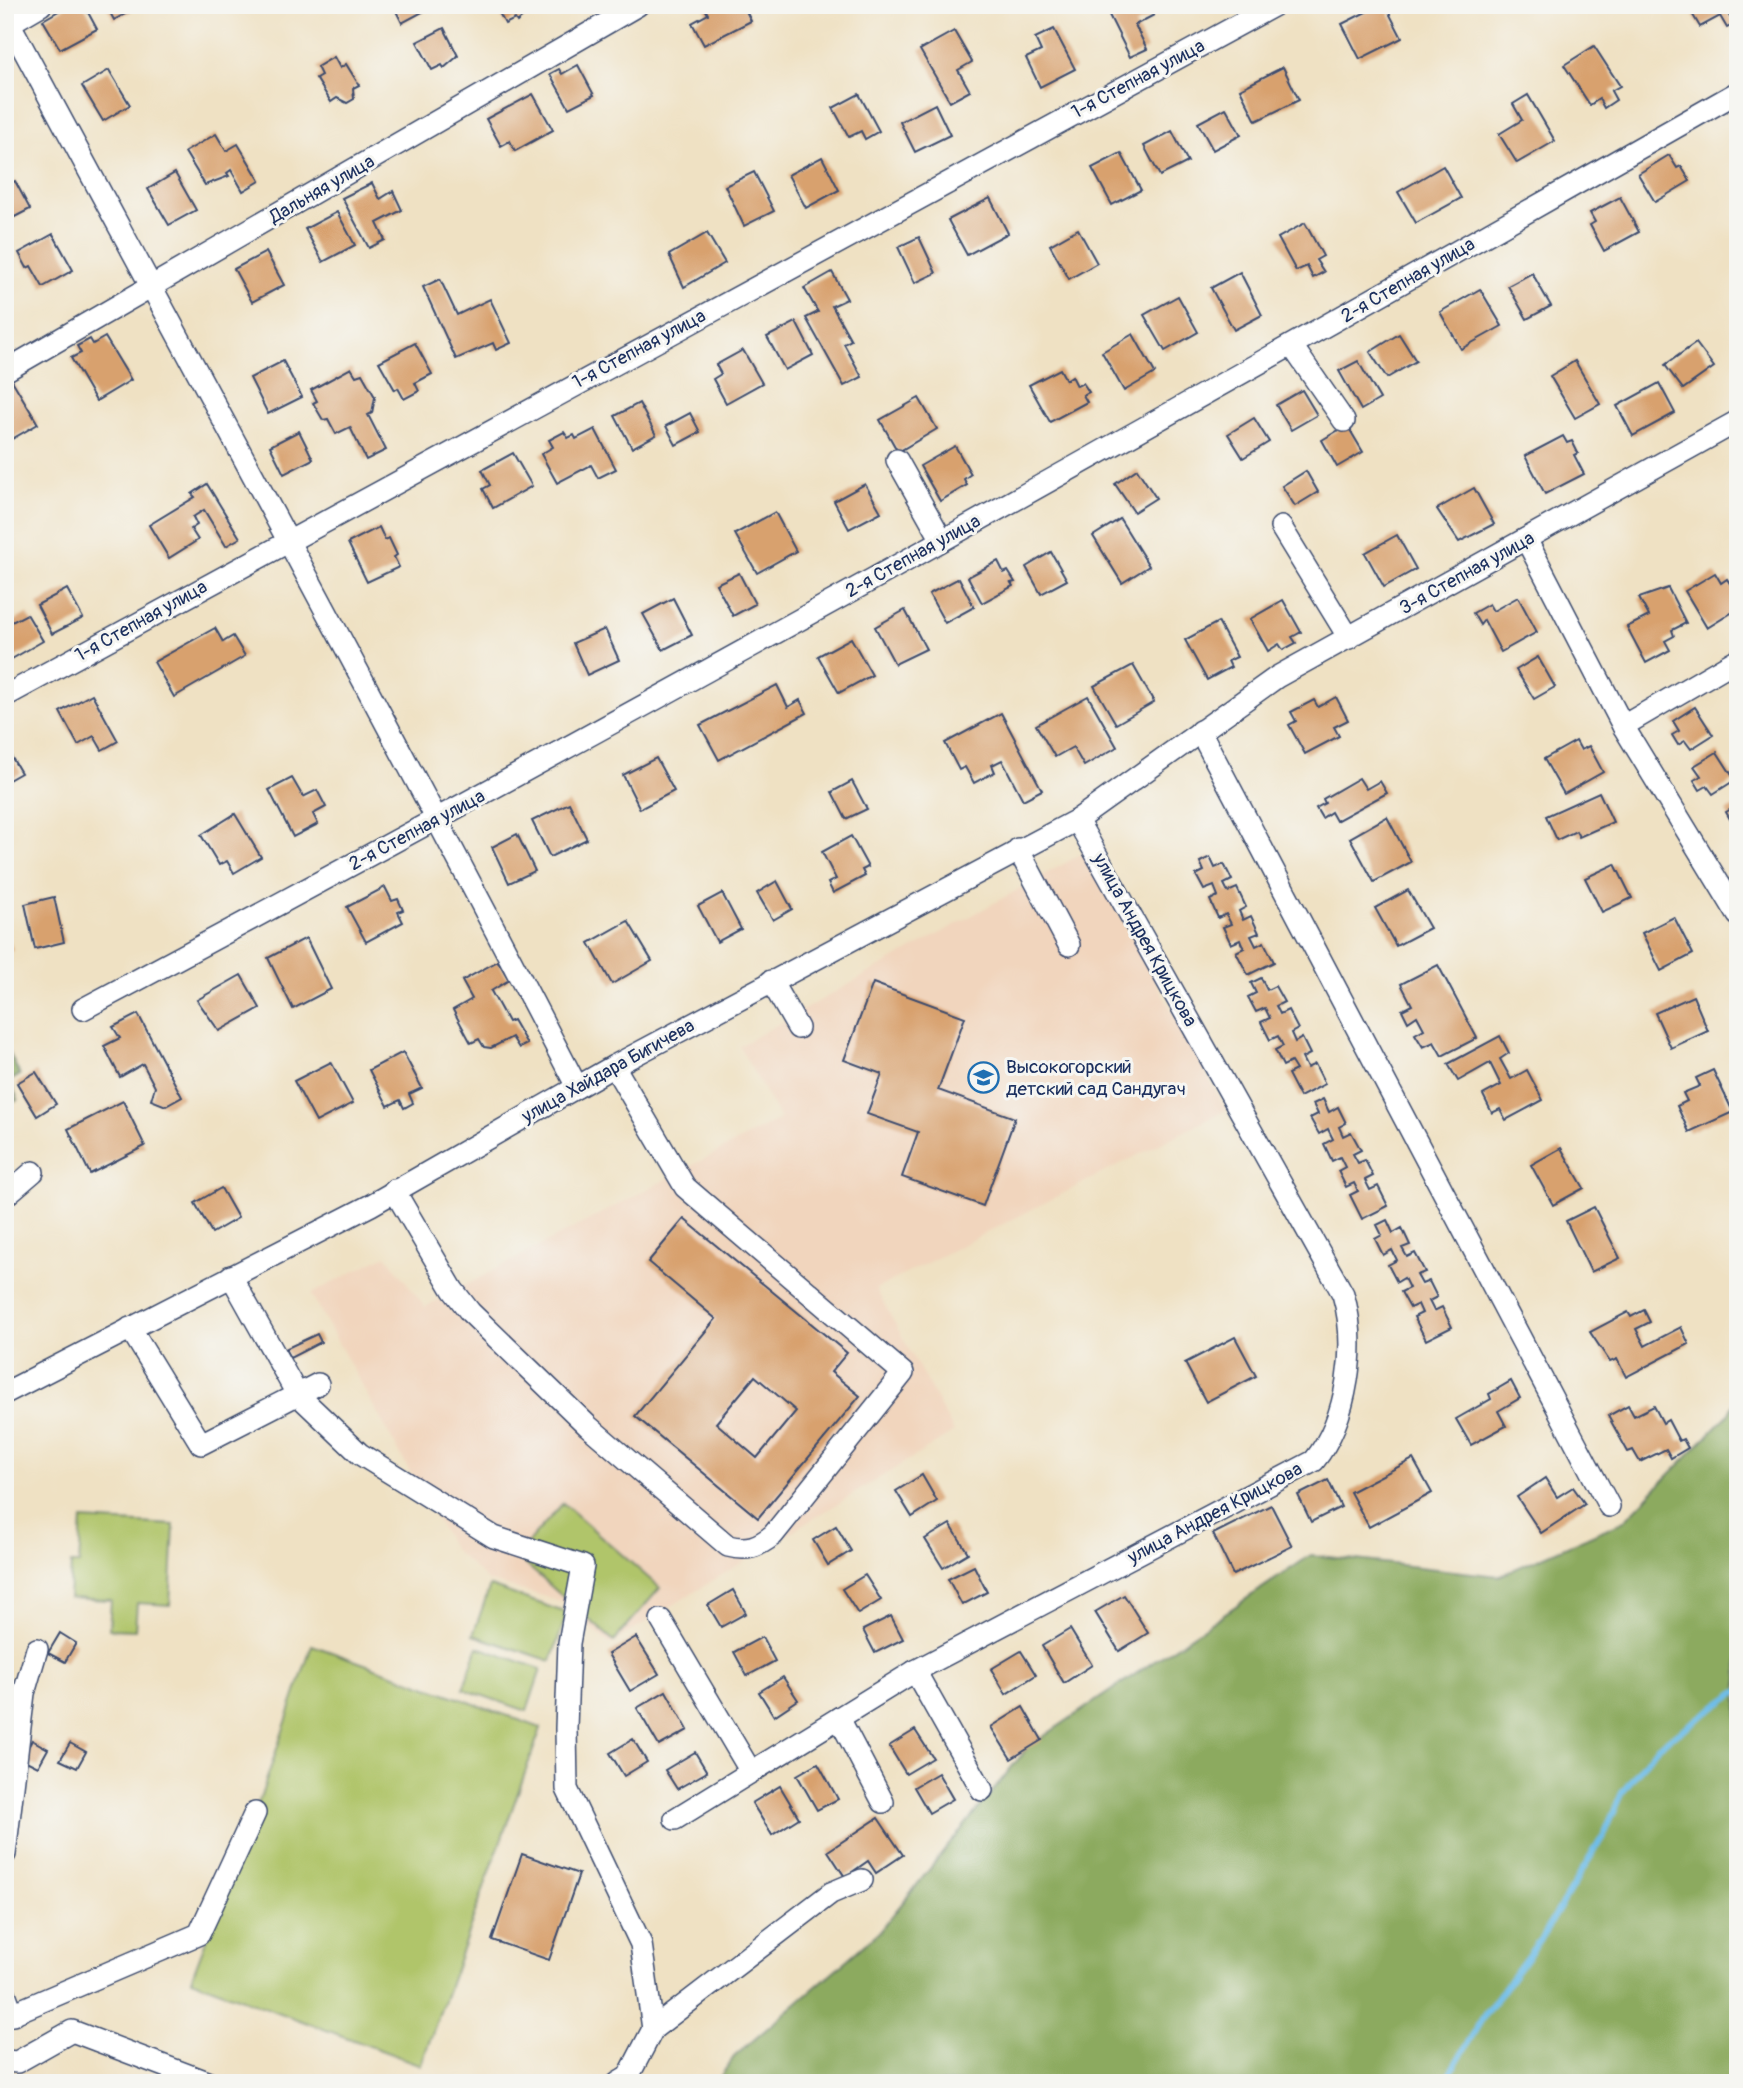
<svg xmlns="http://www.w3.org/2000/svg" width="1743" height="2088" font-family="Pangolin,sans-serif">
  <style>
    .built { fill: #f1d5bd }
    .green { fill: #b0c56a; stroke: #667a64; stroke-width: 2 }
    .forest { fill: #8caa5e; stroke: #546c5e; stroke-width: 2 }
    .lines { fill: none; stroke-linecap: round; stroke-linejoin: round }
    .stream { stroke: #6ebde9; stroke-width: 6 }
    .building { fill: #d8a16e; fill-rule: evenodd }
    .minor-casing { stroke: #3b4a6d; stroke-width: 24 }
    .minor { stroke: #fff; stroke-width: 21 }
    .labels { text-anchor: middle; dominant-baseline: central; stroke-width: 6; stroke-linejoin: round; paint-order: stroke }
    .street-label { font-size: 19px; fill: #1b2f5e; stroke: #f6f6f2 }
    .poi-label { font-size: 19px; fill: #1b2f5e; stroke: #f6f6f2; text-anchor: start }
  </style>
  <rect width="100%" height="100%" fill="#f6f6f2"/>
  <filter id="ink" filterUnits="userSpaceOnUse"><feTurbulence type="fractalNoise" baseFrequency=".0143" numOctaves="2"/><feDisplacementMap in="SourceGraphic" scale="14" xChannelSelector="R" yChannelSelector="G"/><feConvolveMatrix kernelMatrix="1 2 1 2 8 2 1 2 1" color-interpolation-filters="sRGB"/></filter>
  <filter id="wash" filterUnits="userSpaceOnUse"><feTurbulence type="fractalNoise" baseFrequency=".00686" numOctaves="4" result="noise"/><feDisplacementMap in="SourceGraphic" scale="28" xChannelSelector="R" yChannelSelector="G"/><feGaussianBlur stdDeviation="1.57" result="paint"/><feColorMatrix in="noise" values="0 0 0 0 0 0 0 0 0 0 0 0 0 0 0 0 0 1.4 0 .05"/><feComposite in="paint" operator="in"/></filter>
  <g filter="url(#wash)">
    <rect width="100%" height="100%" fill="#efe1c3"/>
    <polygon class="built" points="1085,852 1226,1110 876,1289 954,1432 610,1644 560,1601 488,1581 453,1549 311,1294 386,1255 425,1307 780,1119 739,1046"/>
    <g class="green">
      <polygon points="563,1503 660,1588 614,1641 516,1556"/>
      <polygon points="82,1520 174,1525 170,1605 137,1603 135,1630 109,1629 111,1600 69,1598 71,1564 79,1564"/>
      <polygon points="490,1586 567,1613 551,1661 473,1635"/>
      <polygon points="312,1645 541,1728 421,2065 191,1980 261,1796"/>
      <polygon points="478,1647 541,1669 527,1711 463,1689"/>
    </g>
    <g class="forest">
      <polygon points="5,1044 20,1075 10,1081 18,1100 5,1106"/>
      <polygon points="1738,1395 1738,2083 716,2083 734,2057 879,1932 1028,1747 1311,1555 1499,1576 1624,1521 1728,1415"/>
    </g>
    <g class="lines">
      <polyline class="stream" points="1444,2083 1485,2014 1542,1937 1605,1833 1622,1793 1656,1748 1738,1691"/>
    </g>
    <g id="blocks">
      <g class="building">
        <polygon points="69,5 84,5 97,29 60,49 43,20"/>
        <polygon points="106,5 142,5 114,20"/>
        <polygon points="393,5 429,5 430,8 402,23"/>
        <polygon points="495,5 529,5 531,10 517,22 515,19 505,24"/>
        <polygon points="703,5 743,5 751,21 704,45 692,23 708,14"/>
        <polygon points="1104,5 1149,5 1154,15 1135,25 1147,49 1130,57"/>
        <polygon points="1380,5 1385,5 1402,38 1360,59 1342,24"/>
        <polygon points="1687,5 1723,5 1734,24 1727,28 1720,16 1700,27"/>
        <polygon points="444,28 458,56 444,68 442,65 432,70 417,42"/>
        <polygon points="1054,29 1075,69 1040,87 1026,58 1041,51 1035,38"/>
        <polygon points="954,31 972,62 958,70 970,91 950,102 920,50"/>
        <polygon points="1594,46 1620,86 1611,91 1616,100 1604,108 1599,99 1590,105 1564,65"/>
        <polygon points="334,57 340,68 346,64 359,85 353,88 354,99 347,103 337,98 331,102 316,78 321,75 317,67"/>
        <polygon points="578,65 594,95 569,108 550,74 559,69 562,74"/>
        <polygon points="1283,67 1299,100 1256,121 1240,89"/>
        <polygon points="109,70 130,105 103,121 82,86"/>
        <polygon points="533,94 553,130 515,151 510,141 501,146 486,119"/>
        <polygon points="859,94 879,131 865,139 861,131 849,137 833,108"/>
        <polygon points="1528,95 1555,141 1517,163 1499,134 1522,120 1513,104"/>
        <polygon points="935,104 950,135 915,152 900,122"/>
        <polygon points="1226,108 1241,135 1213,150 1198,123"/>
        <polygon points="1172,131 1188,162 1160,176 1144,146"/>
        <polygon points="216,134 226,151 238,144 260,181 243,191 231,170 227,173 229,176 205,185 185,152"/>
        <polygon points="1121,153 1141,190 1112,205 1092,168"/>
        <polygon points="1669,155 1677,168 1681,166 1690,181 1655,202 1638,174"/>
        <polygon points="822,157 839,190 806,208 788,175"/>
        <polygon points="1443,166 1461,198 1416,223 1398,192"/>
        <polygon points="754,172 774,211 744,226 725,186"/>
        <polygon points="175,173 196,210 169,225 148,189"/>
        <polygon points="15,181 30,209 5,222 5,186"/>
        <polygon points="372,183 380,199 393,191 402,210 377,223 385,240 369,248 342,198"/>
        <polygon points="1620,197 1639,232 1604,251 1590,225 1595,222 1590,213"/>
        <polygon points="990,198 1008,233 967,255 948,220"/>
        <polygon points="337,212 355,245 323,262 305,229"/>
        <polygon points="1305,223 1323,256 1316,260 1324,272 1313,278 1307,266 1296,271 1278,238"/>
        <polygon points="1078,229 1097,263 1069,279 1050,245"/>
        <polygon points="707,233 725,263 684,287 669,255"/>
        <polygon points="53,234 73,270 43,287 31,266 27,268 19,253"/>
        <polygon points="919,237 936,273 915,283 898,247"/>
        <polygon points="266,252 284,285 252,302 234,269"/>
        <polygon points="832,272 847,299 832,306 851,340 844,344 862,377 844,386 806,318 818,312 804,288"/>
        <polygon points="1240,272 1262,315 1234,330 1211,288"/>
        <polygon points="1532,273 1551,306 1527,319 1508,286"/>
        <polygon points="440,279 457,315 490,299 511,343 496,350 493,343 456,359 423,287"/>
        <polygon points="1480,289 1502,326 1461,349 1440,312"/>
        <polygon points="1178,296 1198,332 1165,351 1144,315"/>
        <polygon points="796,322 813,355 785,370 767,337"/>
        <polygon points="1133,334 1155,373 1124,391 1102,352"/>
        <polygon points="1399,334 1416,361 1387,378 1370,352"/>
        <polygon points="105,337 131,380 96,401 71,358 81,353 77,346 90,339 93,344"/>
        <polygon points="415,343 432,374 415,383 419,391 404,399 398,388 395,390 379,362"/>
        <polygon points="1696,343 1714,367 1683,389 1665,365"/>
        <polygon points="743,350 762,383 726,403 713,379 721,374 716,365"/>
        <polygon points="283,361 302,397 268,414 250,378"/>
        <polygon points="1358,361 1380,399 1361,410 1339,371"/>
        <polygon points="1575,361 1600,404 1575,418 1550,376"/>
        <polygon points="351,368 356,376 362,374 375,397 372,413 368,415 386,450 366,460 350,427 336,434 328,419 323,420 313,403 317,401 311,390"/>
        <polygon points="1060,369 1066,380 1072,376 1077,386 1083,383 1089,392 1083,395 1087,402 1050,422 1029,385"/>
        <polygon points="10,377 38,424 5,443 5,379"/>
        <polygon points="1659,383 1675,413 1633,436 1617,406"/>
        <polygon points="1302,390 1317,415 1291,430 1276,405"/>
        <polygon points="919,398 937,429 898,452 880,420"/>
        <polygon points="639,403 656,435 632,448 615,416"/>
        <polygon points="690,413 700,432 676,445 666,426"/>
        <polygon points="1254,418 1269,442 1243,458 1228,434"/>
        <polygon points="1347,425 1363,452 1337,467 1322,440"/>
        <polygon points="595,429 616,469 598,478 591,465 557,483 541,454 553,447 549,440 564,432 568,438 574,435 576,439"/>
        <polygon points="299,431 313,459 284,474 270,446"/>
        <polygon points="1563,436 1567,443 1572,441 1578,453 1574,455 1584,474 1545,494 1525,456"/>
        <polygon points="955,446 971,474 964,479 967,485 940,501 920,466"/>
        <polygon points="513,453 532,486 493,508 483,489 490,485 482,470"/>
        <polygon points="1137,469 1156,498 1134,512 1115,484"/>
        <polygon points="1306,471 1318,492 1295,506 1282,486"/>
        <polygon points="207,484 240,538 226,546 204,510 193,517 197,525 191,529 198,540 169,558 149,525 195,497 192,494"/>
        <polygon points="865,484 881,512 849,529 834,501"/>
        <polygon points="1474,488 1494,524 1459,542 1437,509"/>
        <polygon points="775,512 796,551 757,573 735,534"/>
        <polygon points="1120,519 1149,566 1122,583 1093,536"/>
        <polygon points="379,527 385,540 389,538 397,555 394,557 399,567 367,582 348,543"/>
        <polygon points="1397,535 1416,569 1384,587 1365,553"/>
        <polygon points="1051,552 1067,580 1041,594 1026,567"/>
        <polygon points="998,561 1004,573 1008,571 1015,582 1011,583 1013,586 982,603 968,577"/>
        <polygon points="739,573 755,604 733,616 716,584"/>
        <polygon points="1715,573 1721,583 1727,579 1738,596 1738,602 1733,605 1736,610 1707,628 1685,591"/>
        <polygon points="959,578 974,607 945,623 929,594"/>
        <polygon points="1668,588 1686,623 1672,630 1674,636 1665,641 1670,650 1646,663 1627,627 1649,616 1639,598"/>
        <polygon points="67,589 83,618 52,634 37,605"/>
        <polygon points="1518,597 1537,632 1501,652 1484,620 1480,625 1473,613 1489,604 1493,611"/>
        <polygon points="673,598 692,635 663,650 643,614"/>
        <polygon points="1283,600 1301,632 1292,637 1296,643 1283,650 1279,644 1268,651 1250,619"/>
        <polygon points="905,610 926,649 895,664 875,627"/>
        <polygon points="27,614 43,641 10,660 5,652 5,621 10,618 12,622"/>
        <polygon points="1218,622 1237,657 1228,661 1231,667 1207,680 1185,640"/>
        <polygon points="215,628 223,642 233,636 245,656 174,697 154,662"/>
        <polygon points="605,629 619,660 587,675 573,643"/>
        <polygon points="851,638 872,675 839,693 818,656"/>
        <polygon points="1538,657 1555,687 1534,699 1516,670"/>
        <polygon points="1133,665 1154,702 1116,724 1094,686"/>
        <polygon points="777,685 788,707 800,700 807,713 719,760 700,725"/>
        <polygon points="92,694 118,741 102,750 94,736 78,745 60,712"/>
        <polygon points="1088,696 1117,747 1084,766 1073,747 1055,757 1036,725"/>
        <polygon points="1336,697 1348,720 1334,727 1339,736 1305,754 1289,725 1296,721 1291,712 1314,700 1318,707"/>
        <polygon points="1695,707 1713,735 1691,749 1685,741 1678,745 1672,735 1679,731 1673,721"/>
        <polygon points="1001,713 1042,790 1023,800 1002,760 992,765 995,772 974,783 965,767 959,770 945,743"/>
        <polygon points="1576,741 1581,750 1589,746 1603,772 1564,794 1544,759"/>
        <polygon points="5,746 21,773 5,782"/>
        <polygon points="1717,752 1735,780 1713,794 1707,786 1700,790 1694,780 1701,776 1694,766"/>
        <polygon points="656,758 674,791 640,809 623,775"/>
        <polygon points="292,778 303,797 317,790 326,807 313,814 318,824 293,837 269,790"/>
        <polygon points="1359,778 1366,789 1380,781 1387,793 1336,821 1331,812 1322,818 1316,808 1325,803 1323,799"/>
        <polygon points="852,781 867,809 846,819 832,792"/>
        <polygon points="1599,792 1613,822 1579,837 1576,831 1557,840 1546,816"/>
        <polygon points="569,803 587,839 550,857 532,821"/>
        <polygon points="1738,805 1738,833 1726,812"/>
        <polygon points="235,814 261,857 234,873 227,861 219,865 201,835"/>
        <polygon points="1387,817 1411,862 1374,882 1350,838"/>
        <polygon points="517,834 535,871 509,883 492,847"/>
        <polygon points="851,836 868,867 862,870 865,876 833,893 828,883 836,879 822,852"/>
        <polygon points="1210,857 1215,868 1224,864 1232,880 1224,884 1228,892 1237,888 1246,907 1239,911 1243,920 1251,916 1259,933 1251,936 1256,946 1264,942 1274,962 1248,975 1236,952 1244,948 1242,945 1240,940 1231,944 1223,927 1231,924 1226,914 1218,918 1210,900 1218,896 1214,886 1204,890 1196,875 1204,871 1200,862"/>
        <polygon points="1615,864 1632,898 1602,912 1585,878"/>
        <polygon points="777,881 792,909 773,920 757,893"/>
        <polygon points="385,887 392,901 398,899 403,910 398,912 403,922 366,942 347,907"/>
        <polygon points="1408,890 1430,928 1396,946 1375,908"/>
        <polygon points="722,893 741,929 717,942 698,906"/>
        <polygon points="54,897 64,942 35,949 25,904"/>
        <polygon points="1674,917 1693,954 1661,971 1642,933"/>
        <polygon points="628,921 652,961 612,984 589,943"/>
        <polygon points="5,931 13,950 5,954"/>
        <polygon points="306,938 331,989 293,1009 268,958"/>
        <polygon points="498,961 509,980 491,991 508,1022 513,1020 527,1044 519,1048 512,1037 491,1048 484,1047 479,1039 471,1043 453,1010 472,999 462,981"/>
        <polygon points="1438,965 1477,1038 1442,1056 1434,1042 1423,1047 1415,1034 1424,1029 1417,1016 1408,1022 1402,1010 1412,1005 1401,984"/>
        <polygon points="241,975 260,1008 219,1031 197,1000"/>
        <polygon points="1261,978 1267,990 1275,986 1284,1002 1276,1006 1280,1014 1288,1010 1298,1029 1291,1033 1295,1042 1302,1038 1310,1054 1302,1058 1307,1068 1315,1064 1325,1084 1300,1097 1288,1074 1296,1070 1291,1062 1283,1066 1275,1050 1283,1046 1278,1036 1270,1040 1261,1022 1270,1018 1265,1008 1256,1012 1248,997 1256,993 1251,983"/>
        <polygon points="873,983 965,1017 938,1090 1015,1118 983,1206 902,1177 918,1132 867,1114 882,1074 844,1060"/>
        <polygon points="1693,996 1708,1031 1671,1048 1655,1013"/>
        <polygon points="138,1014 182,1097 166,1106 151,1100 155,1087 143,1064 120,1077 104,1046 120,1038 113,1027"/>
        <polygon points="1500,1036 1509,1053 1500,1059 1511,1079 1527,1070 1543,1100 1506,1120 1500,1109 1492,1113 1483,1095 1501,1085 1490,1063 1458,1081 1448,1064"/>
        <polygon points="403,1052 422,1088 409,1094 413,1103 404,1108 400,1100 388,1106 369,1070"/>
        <polygon points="331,1062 353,1103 316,1122 294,1081"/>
        <polygon points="1713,1070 1733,1112 1689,1132 1677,1106 1687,1101 1683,1093 1700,1086 1696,1078"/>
        <polygon points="36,1072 56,1104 37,1116 17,1083"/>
        <polygon points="1323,1099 1329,1112 1338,1107 1346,1123 1339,1127 1343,1136 1351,1132 1361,1150 1353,1154 1358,1163 1365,1160 1373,1176 1365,1180 1370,1190 1378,1186 1388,1206 1362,1219 1350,1195 1358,1191 1354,1183 1346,1187 1338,1171 1345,1167 1340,1157 1332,1161 1324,1144 1333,1139 1328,1129 1319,1134 1310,1118 1318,1114 1313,1104"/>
        <polygon points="123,1101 145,1146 90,1174 68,1129"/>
        <polygon points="1561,1148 1584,1188 1553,1205 1531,1165"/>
        <polygon points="221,1188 238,1218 212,1233 195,1203"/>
        <polygon points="1594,1207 1620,1258 1591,1272 1566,1221"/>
        <path d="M684,1219L847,1353L831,1372L860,1396L758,1518L635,1416L716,1319L648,1262ZM755,1376L796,1411L757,1458L716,1423Z"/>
        <polygon points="1387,1220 1393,1233 1402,1228 1410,1245 1402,1248 1407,1257 1415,1253 1425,1272 1417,1275 1422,1284 1429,1281 1437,1297 1429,1301 1434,1311 1442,1307 1452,1327 1426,1340 1414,1317 1422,1313 1418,1304 1410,1308 1401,1292 1409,1288 1404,1278 1397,1282 1388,1265 1397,1260 1392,1250 1383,1255 1375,1239 1382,1235 1377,1225"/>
        <polygon points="1644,1310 1650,1322 1636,1329 1645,1346 1681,1327 1689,1344 1626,1377 1617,1359 1610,1362 1590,1332 1628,1312 1631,1317"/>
        <polygon points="317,1334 321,1342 290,1358 285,1349"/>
        <polygon points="1235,1337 1256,1376 1206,1402 1185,1363"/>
        <polygon points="1511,1381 1520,1398 1498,1411 1506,1426 1471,1445 1456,1419 1491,1399 1489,1394"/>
        <polygon points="1628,1405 1634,1416 1654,1406 1663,1423 1668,1420 1679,1441 1683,1439 1688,1448 1671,1458 1666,1449 1640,1462 1633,1450 1628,1452 1608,1416"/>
        <polygon points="1413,1459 1432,1493 1369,1527 1350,1492"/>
        <polygon points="922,1475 937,1501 912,1517 896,1491"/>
        <polygon points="1545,1478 1557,1497 1573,1487 1585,1504 1541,1533 1517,1497"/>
        <polygon points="1328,1480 1341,1507 1311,1522 1298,1495"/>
        <polygon points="1271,1505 1292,1546 1233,1575 1213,1534"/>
        <polygon points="950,1524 968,1553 943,1568 925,1539"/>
        <polygon points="836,1526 851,1551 828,1565 813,1540"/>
        <polygon points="974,1566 987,1592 962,1605 948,1579"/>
        <polygon points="865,1575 881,1600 858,1614 842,1589"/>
        <polygon points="733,1590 746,1613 721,1627 708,1605"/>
        <polygon points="1124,1595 1148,1633 1119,1651 1095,1612"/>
        <polygon points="891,1616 903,1639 875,1653 863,1630"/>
        <polygon points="1070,1629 1092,1665 1064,1683 1042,1646"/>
        <polygon points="60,1633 76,1643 65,1662 48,1653"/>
        <polygon points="636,1637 659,1674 630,1691 608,1654"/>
        <polygon points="762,1637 775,1661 747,1676 734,1652"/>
        <polygon points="1021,1651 1036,1675 1006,1694 991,1669"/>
        <polygon points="783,1677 798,1700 774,1716 759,1692"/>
        <polygon points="666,1691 688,1730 659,1746 637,1708"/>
        <polygon points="1023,1707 1042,1740 1011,1759 991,1727"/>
        <polygon points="915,1730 933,1758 906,1774 889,1746"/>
        <polygon points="633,1739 647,1762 624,1776 610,1753"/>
        <polygon points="32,1740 48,1749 38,1767 22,1759"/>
        <polygon points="70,1743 86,1752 77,1768 60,1760"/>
        <polygon points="695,1752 707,1772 677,1789 665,1770"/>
        <polygon points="818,1763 838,1799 817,1810 797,1775"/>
        <polygon points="938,1773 953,1799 929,1813 914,1787"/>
        <polygon points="780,1786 799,1818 772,1835 752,1803"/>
        <polygon points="878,1818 903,1855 876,1873 868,1861 845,1877 828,1851"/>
        <polygon points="522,1854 579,1874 549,1960 492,1940"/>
      </g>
    </g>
  </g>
  <g filter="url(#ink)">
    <use href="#blocks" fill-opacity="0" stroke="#3b4a6d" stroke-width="2"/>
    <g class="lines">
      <defs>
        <g id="minor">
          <path d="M5,15C197,372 391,728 577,1087"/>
          <polyline points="5,26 41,5"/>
          <polyline points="1292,346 1344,421"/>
          <polyline points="5,371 638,5"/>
          <polyline points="897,460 942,540"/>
          <polyline points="1281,527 1349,638"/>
          <polyline points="1526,539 1623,726 1738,915"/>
          <polyline points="5,696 1275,5"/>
          <polyline points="1623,726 1738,659"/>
          <polyline points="1200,731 1609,1506"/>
          <polyline points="1018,849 1069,945"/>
          <polyline points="771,981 798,1028"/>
          <path d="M83,1009C639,713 1190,404 1738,92"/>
          <path d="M394,1190L453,1290L470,1312L588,1426L728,1546C747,1551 758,1547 773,1535L903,1373L685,1187L614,1066"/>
          <polyline points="5,1196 33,1172"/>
          <polyline points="231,1276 297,1394 360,1454 494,1537 583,1566 569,1643 566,1728 567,1789 641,1944 653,2029"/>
          <polyline points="130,1328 201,1444 318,1384"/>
          <polyline points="5,1393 371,1205 614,1066 1077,820 1277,677 1738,421"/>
          <polyline points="661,1620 751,1772"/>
          <polyline points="915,1671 982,1790"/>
          <polyline points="839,1718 883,1802"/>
          <path d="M675,1819L915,1671L1314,1461C1348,1419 1358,1345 1343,1294L1077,820"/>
          <polyline points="5,1854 24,1693 37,1649"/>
          <polyline points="5,1993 13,2015"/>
          <polyline points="5,2017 199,1934 255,1813"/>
          <polyline points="5,2061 17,2062 72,2031 209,2083"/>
          <polyline points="618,2083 628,2077 653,2029 831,1893 862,1880"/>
        </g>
      </defs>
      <use href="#minor" class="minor-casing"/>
      <use href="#minor" class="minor"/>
    </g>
  </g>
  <defs>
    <symbol id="school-ring" viewBox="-11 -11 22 22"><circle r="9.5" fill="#f6f6f2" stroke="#1f6fb2" stroke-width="1.5"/><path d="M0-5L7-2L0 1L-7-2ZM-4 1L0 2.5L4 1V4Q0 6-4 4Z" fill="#1f6fb2"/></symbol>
  </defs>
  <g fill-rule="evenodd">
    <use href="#school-ring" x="966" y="1060" width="35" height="35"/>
  </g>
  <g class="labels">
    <g class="street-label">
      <text transform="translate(1138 79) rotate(-28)">1-я Степная улица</text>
      <text transform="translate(322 189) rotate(-30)">Дальняя улица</text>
      <text transform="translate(1408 280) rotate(-30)">2-я Степная улица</text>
      <text transform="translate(639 349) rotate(-28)">1-я Степная улица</text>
      <text transform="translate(913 556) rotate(-29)">2-я Степная улица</text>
      <text transform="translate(1467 573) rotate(-29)">3-я Степная улица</text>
      <text transform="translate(141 621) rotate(-29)">1-я Степная улица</text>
      <text transform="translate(417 830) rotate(-28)">2-я Степная улица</text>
      <text transform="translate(1145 940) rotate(61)">улица Андрея Крицкова</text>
      <text transform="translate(608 1071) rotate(-29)">улица Хайдара Бигичева</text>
      <text transform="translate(1215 1513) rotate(-28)">улица Андрея Крицкова</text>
    </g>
    <g class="poi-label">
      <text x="1006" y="1067">Высокогорский<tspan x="1006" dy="22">детский сад Сандугач</tspan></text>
    </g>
  </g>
  <rect width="1743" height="2088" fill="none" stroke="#f6f6f2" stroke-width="28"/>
</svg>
